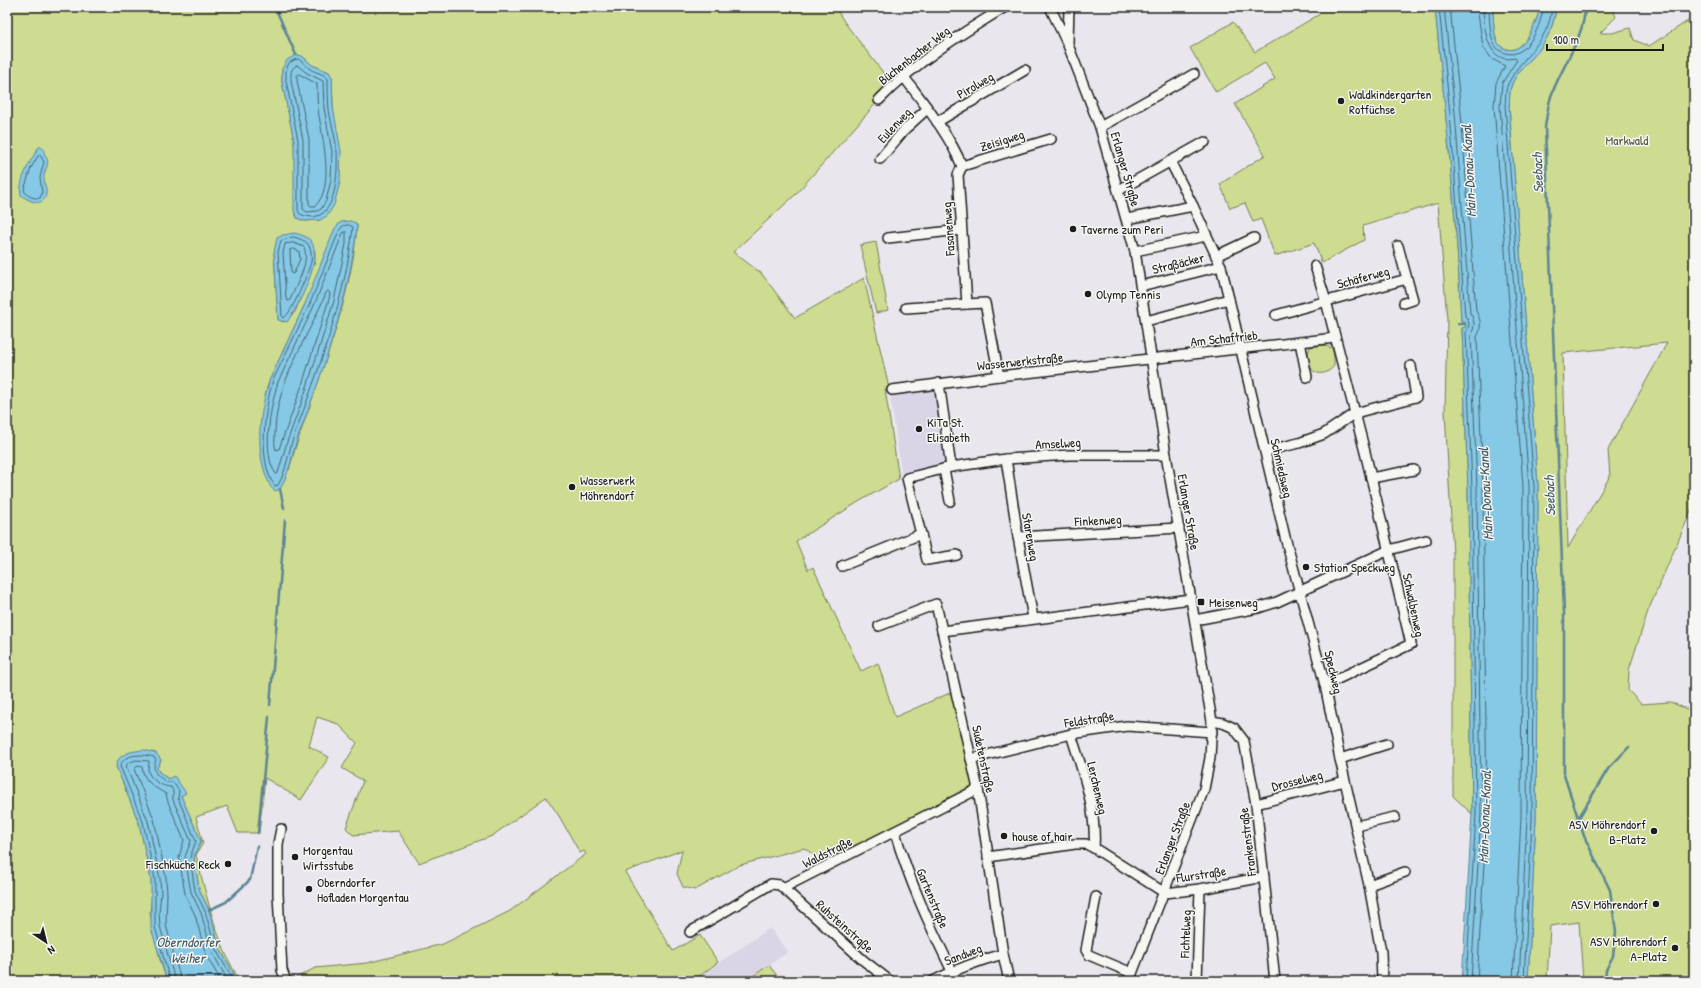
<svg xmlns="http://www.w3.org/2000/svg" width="1701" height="988" font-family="'Patrick Hand',sans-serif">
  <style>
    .built { fill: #dad4e7 }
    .green { fill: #cddc90; stroke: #747c56; fill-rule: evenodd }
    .water { fill: #86c9e7; stroke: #5c8496 }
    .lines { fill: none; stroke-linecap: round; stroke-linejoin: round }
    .shore { stroke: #46616d; stroke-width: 1 }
    .stream { stroke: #5c8496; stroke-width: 2.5 }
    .street-casing { stroke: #1c1c1c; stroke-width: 12 }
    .street { stroke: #f6f6f2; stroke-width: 9 }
    .poi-dot { fill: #1c1c1c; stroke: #f6f6f2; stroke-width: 1.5 }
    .labels { text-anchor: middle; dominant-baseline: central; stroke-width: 3; stroke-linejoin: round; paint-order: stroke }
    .street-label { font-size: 13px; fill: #1c1c1c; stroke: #f6f6f2 }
    .poi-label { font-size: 13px; fill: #1c1c1c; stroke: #f6f6f2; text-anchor: start }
    .park-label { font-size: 13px; fill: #51563f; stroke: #f6f6f2 }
    .water-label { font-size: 14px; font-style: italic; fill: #415963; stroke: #f6f6f2 }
  </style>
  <rect width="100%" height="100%" fill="#e9e7ed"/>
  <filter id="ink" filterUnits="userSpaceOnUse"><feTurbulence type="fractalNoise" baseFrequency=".025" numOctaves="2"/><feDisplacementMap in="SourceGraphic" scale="8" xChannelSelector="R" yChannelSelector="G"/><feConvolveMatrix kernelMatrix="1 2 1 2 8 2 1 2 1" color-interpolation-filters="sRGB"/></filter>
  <g filter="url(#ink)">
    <g class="built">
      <polygon points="937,387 948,465 902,476 890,394"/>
      <polygon points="770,928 788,952 746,981 688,981 701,975"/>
    </g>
    <g class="green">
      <path d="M7,7H835L845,23L888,79L879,100L795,195L733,252L761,273L795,318L864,278L889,388L885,389L899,479L860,501L796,541L808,570L813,567L861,671L878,663L895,717L952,692L973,785L825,863L804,848L740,865L695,890L683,887L677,874L682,850L625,872L673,951L700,935L718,962L701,975L688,981H290L315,968L367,963L443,944L510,911L586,854L584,851L580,853L559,816L546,797L492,836L419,863L398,831L353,835L346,828L363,781L342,768L357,743L338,724L317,717L309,746L329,757L301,800L265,778L259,833H238L227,806L196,817L203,843L196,855C207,898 217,944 240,981H238L220,949L209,910L199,889L194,857L201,841L181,796L186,792L159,772L157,768L161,760L116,766L139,823L151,879L152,894L150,913L160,960L167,981H7ZM302,56L312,65L329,72L332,77L333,107L320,220L305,221L297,218L294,141L282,82V69ZM357,225C353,282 333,340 314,394C305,419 296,444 289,470L266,391L270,379L305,304ZM315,251V262L295,312L283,322L278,319L274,252Z"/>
      <path d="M1317,7H1435C1445,111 1457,216 1461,321H1465L1466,327L1462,328L1468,489L1472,814L1453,796V555L1445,412L1447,319L1438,203L1363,226L1364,240L1322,263L1314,243L1275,256L1261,219L1253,222L1245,203L1230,208L1220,184L1265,155L1235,104L1275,79L1265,63L1216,92L1190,48L1233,22L1255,52L1320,14Z"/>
      <path d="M1492,7H1540C1537,21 1525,55 1506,49C1502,48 1499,45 1497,41C1493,33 1494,16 1492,7Z"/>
      <path d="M1556,7H1612L1616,17L1600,33H1612L1630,28L1634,40L1649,46L1694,17V504L1648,611L1629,670L1628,690L1641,704L1670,702L1694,712V981H1583L1579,922L1550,926L1547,981H1528L1536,818L1538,485L1509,106C1510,100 1509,92 1511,87C1515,72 1530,62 1539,50C1548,38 1555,22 1556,7ZM1667,343L1608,450L1610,476L1568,548L1563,353Z"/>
      <polygon points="876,242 888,310 876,313 860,245"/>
      <path d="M1324,345L1332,348L1334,356V366C1320,383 1301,368 1310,347Z"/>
      <polygon points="769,965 781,981 746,981"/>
    </g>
    <g class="water">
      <path d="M1435,7H1492C1494,16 1493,33 1497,41C1499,45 1502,48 1506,49C1525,55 1537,21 1540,7H1556C1555,22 1548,38 1539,50C1530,62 1515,72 1511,87C1509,92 1510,100 1509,106L1538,485L1536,818L1528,981H1462L1472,814L1468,489L1462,328L1466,327L1465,321H1461C1457,216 1445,111 1435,7Z"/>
      <polygon points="296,55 302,56 312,65 329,72 332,77 333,107 341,151 340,182 334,205 327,216 320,220 305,221 297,218 294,211 294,141 282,82 282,69 287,60"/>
      <path d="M41,146C44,149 44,152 45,155C52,166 43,168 44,179C44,184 47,189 46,194C44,209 27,200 21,195C18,181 31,160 38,148Z"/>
      <path d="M350,221L356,223L357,228C348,300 324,369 298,437C292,454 290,472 280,489L275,491C269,487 269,482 266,476C255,445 260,409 270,379L305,304L335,228L341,222Z"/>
      <path d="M295,233C301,235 307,236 311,241C324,258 298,307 287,322L278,320L274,252L277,238L283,235Z"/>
      <path d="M144,750L156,753L161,760L157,768L159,772L168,779L174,776L186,793L181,796L201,841L194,857L199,889L209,910L220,949L238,981H167L151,928V879L139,823L116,766C118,753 132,751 144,750Z"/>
    </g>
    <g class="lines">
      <g class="shore">
        <path d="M1439,7L1450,113L1465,316C1470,322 1470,326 1466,332L1472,489L1476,814L1466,981"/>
        <path d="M1444,7L1455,113L1470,313C1475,320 1475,327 1471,335L1477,489L1481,813L1471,981"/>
        <path d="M1450,7L1461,113L1476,311C1481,319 1482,328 1477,337L1483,489L1487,813L1477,981"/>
        <polyline points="1477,7 1483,47 1492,59 1505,66 1496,83 1494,106 1523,486 1521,817 1513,981"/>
        <path d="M1483,7C1484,26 1486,65 1515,58L1517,60L1502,83L1500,106L1529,486L1527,818L1519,981"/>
        <path d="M1489,7C1489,16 1490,36 1494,44C1496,48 1500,52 1505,53C1527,60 1542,24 1543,7"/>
        <path d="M297,59C303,60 305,66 310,69C316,73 324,73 328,79C328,89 328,100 329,110C331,124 336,138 337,152C338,175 336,230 300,214L298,210V140L286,81V70L289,63Z"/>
        <path d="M297,65L307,73L323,81L324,108L332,152L331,180L326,201L321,209L317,211L307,212L303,209V140L291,81C291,74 290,68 297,65Z"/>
        <path d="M299,74L317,84C317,93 317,101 318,109C321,133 336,187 315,206H311L309,204V139L297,81V76Z"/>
        <path d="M40,155L44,162L40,177L42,193L40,198C34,199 26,196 24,190L31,168L38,156Z"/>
        <path d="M349,225L353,227C345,299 319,369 294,436C288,452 287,470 278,485L275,486C257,463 265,406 273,380L309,306L339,231L343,226Z"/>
        <path d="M346,232V244L334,301L306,390L287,442L278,473L276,474C261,454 271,404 278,382L313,308L343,233Z"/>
        <path d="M294,237C299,239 305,240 308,244C311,249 312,257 311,262C308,273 292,313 284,318L282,316L278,252L281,241Z"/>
        <path d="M294,243L304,247C310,263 296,285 290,300L288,301L286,299L283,253L285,244Z"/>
        <polygon points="294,249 299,251 300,259 294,273 292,274 291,273 290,250"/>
        <path d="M328,291L330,293L329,299L301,388L279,449L276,450C274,445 275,438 275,432C276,382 308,338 326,293Z"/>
        <path d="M170,981L155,927V879L143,822L120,766C124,753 143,754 154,757L156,760C151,772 157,775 166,782H173L179,791L178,798L196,841L190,857L195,891L205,911L216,950L234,981"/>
        <path d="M175,981L160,926L159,913L161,893L160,879L148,821L126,766L128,763L136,760L149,761C149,764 148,767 148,771C150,779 162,787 171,787L173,791V800L191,841L185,857L191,892L201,913L212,952L228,981"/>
        <path d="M181,981L166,925L167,893L166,878L154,819L134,769L138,766L142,767C143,781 155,788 166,794L168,802L184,840L179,857L185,894L195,915L206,955L221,981"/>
        <path d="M1524,981L1532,818L1534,486L1505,105C1506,99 1505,90 1508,84C1522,54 1549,44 1552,7"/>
      </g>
      <g class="stream">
        <polyline points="275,7 296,55"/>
        <path d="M1585,7C1585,35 1563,65 1553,91C1548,102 1547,115 1545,127L1564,613V775L1584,836L1610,890L1616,932L1613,956L1606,970L1605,981"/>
        <polyline points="1458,324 1465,324"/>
        <polyline points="280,489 284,508"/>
        <polyline points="270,705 285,520"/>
        <polyline points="1578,819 1608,769 1629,747"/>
        <polyline points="258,833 269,717"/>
        <polyline points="209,910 226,902 250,880 257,846"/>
      </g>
      <defs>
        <g id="street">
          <polyline points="1050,7 1068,45 1100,127 1135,251 1166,455 1212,721 1210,758 1204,789 1129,981"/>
          <polyline points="1068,43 1069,7"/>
          <path d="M904,77C925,105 949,134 962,166L958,175L967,304L985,303L999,376"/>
          <path d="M879,100C915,62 961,34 1005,7"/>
          <polyline points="937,122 1025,70"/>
          <polyline points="1100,127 1194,74"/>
          <polyline points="880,159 905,129 927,109"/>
          <polyline points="1170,161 1193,206 1221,266 1229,299 1285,537 1325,685 1340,759 1369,885 1381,952 1382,981"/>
          <polyline points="962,166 1051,139"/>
          <polyline points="1119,190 1205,142"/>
          <polyline points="1127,219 1193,206"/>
          <polyline points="888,238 960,230"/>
          <polyline points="1135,251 1206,236"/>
          <polyline points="1216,256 1254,238"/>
          <polyline points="1315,266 1326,301 1365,452 1411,644 1325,685"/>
          <polyline points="1141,286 1221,266"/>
          <polyline points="1404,303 1413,300 1407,279"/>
          <polyline points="906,308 967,304"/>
          <polyline points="1276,315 1407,279 1398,246"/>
          <polyline points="1146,321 1229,299"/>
          <polyline points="1300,342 1307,377"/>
          <polyline points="939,383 951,467 1006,459 1069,455 1166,455"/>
          <polyline points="892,390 999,376 1335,338"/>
          <polyline points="1265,451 1299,443 1324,434 1355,413 1416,397 1411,366"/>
          <polyline points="1006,459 1018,537 1033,618"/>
          <polyline points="944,469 950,501"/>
          <polyline points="1371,478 1414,470"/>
          <polyline points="921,534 927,560 957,555"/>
          <polyline points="1018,537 1179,528"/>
          <polyline points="842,566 921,534 907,478 951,467"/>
          <polyline points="1195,620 1258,608 1277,602 1389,550 1426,540"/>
          <polyline points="879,626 936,604 978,789 1003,954 1009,981"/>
          <polyline points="942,631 1191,599"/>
          <polyline points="1212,721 1223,723 1234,728 1244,741 1256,804 1275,981"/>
          <path d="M1071,734C1082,770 1097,810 1094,848"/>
          <polyline points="971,759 1071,734 1127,726 1212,732"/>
          <polyline points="1340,759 1387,744"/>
          <polyline points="1256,804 1345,781"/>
          <polyline points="1356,826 1395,817"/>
          <polyline points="281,829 278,844 278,894 282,970 286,981"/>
          <path d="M895,832C909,881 930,926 952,971"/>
          <polyline points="988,857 1075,844 1086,844 1094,848 1165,893 1200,889 1264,877"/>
          <polyline points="1369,885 1405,872"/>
          <polyline points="783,888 863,960 890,981"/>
          <polyline points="1096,897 1086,950 1089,955 1132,973"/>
          <polyline points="690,932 771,884 780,885 783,888 978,789"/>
          <path d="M933,981C956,969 978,961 1003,954"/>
          <polyline points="1197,981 1200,889"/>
        </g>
      </defs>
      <use href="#street" class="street-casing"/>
      <use href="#street" class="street"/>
    </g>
  </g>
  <g class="poi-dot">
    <circle cx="1341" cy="101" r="4"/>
    <circle cx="1073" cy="229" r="4"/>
    <circle cx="1088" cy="294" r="4"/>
    <circle cx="919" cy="429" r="4"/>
    <circle cx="572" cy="487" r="4"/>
    <circle cx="1306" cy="567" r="4"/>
    <rect x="1197" y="598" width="8" height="8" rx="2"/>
    <circle cx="1654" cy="831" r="4"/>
    <circle cx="1004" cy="836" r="4"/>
    <circle cx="295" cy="857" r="4"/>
    <circle cx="228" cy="864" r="4"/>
    <circle cx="309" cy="889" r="4"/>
    <circle cx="1656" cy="904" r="4"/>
    <circle cx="1675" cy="948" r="4"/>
  </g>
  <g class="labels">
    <g class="street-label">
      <text transform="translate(914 55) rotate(-38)">Büchenbacher Weg</text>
      <text transform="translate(975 85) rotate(-30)">Pirolweg</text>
      <text transform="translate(894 125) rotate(-47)">Eulenweg</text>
      <text transform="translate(1002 140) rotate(-17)">Zeisigweg</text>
      <text transform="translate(1126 169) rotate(74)">Erlanger Straße</text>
      <text transform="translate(948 229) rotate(-94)">Fasanenweg</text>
      <text transform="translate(1178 263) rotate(-14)">Straßäcker</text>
      <text transform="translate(1363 277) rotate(-15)">Schäferweg</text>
      <text transform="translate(1224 338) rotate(-6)">Am Schaftrieb</text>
      <text transform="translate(1020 361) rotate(-6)">Wasserwerkstraße</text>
      <text transform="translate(1058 443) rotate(-3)">Amselweg</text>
      <text transform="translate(1282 468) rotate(77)">Schmiedsweg</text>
      <text transform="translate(1189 512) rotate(80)">Erlanger Straße</text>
      <text transform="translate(1098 520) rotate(-3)">Finkenweg</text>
      <text transform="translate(1031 537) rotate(80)">Starenweg</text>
      <text transform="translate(1414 605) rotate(78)">Schwalbenweg</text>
      <text transform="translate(1334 672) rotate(77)">Speckweg</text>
      <text transform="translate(1089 719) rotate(-9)">Feldstraße</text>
      <text transform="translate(984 759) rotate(78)">Sudetenstraße</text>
      <text transform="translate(1297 780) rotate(-14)">Drosselweg</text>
      <text transform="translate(1098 788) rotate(77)">Lerchenweg</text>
      <text transform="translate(1172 838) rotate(-69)">Erlanger Straße</text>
      <text transform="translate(1247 842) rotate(-97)">Frankenstraße</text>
      <text transform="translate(827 852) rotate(-27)">Waldstraße</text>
      <text transform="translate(1201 874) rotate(-9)">Flurstraße</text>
      <text transform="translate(933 898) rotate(67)">Gartenstraße</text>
      <text transform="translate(845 926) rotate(42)">Ruhsteinstraße</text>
      <text transform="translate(1185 934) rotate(-88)">Fichtelweg</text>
      <text transform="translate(963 954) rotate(-21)">Sandweg</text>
    </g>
    <g class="poi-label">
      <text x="1349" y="94">Waldkindergarten<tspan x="1349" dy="15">Rotfüchse</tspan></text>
      <text x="1081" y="229">Taverne zum Peri</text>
      <text x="1096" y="294">Olymp Tennis</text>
      <text x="927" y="422">KiTa St.<tspan x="927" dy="15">Elisabeth</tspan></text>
      <text x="580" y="480">Wasserwerk<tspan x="580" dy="15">Möhrendorf</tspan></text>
      <text x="1314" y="567">Station Speckweg</text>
      <text x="1209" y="602">Meisenweg</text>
      <text x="1646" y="824" text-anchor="end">ASV Möhrendorf<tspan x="1646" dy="15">B-Platz</tspan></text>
      <text x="1012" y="836">house of hair</text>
      <text x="303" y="850">Morgentau<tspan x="303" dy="15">Wirtsstube</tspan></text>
      <text x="220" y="864" text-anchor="end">Fischküche Reck</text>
      <text x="317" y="882">Oberndorfer<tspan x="317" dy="15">Hofladen Morgentau</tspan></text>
      <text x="1648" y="904" text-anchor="end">ASV Möhrendorf</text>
      <text x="1667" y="941" text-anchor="end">ASV Möhrendorf<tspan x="1667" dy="15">A-Platz</tspan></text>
    </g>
    <g class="park-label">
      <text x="1627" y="140">Markwald</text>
    </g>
    <g class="water-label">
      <text transform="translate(1468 171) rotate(-93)">Main-Donau-Kanal</text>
      <text transform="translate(1537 173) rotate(-92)">Seebach</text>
      <text transform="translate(1485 494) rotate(-93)">Main-Donau-Kanal</text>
      <text transform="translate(1549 496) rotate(-92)">Seebach</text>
      <text transform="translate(1484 817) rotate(-88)">Main-Donau-Kanal</text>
      <text x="188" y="941">Oberndorfer<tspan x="188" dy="16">Weiher</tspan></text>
    </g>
  </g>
  <rect width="1701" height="988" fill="none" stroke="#f6f6f2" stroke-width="24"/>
  <rect x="12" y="12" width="1677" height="964" fill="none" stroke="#1c1c1c" stroke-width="1.5" filter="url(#ink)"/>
  <g transform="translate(46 942) rotate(145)" stroke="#f6f6f2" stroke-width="3" paint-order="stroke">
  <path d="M0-3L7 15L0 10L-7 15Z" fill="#1c1c1c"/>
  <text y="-6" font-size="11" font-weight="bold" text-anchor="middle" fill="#1c1c1c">N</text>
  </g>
  <path d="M1547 44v6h116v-6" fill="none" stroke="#1c1c1c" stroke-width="2"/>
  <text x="1553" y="44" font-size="12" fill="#1c1c1c" stroke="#f6f6f2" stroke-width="3" paint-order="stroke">100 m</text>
</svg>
